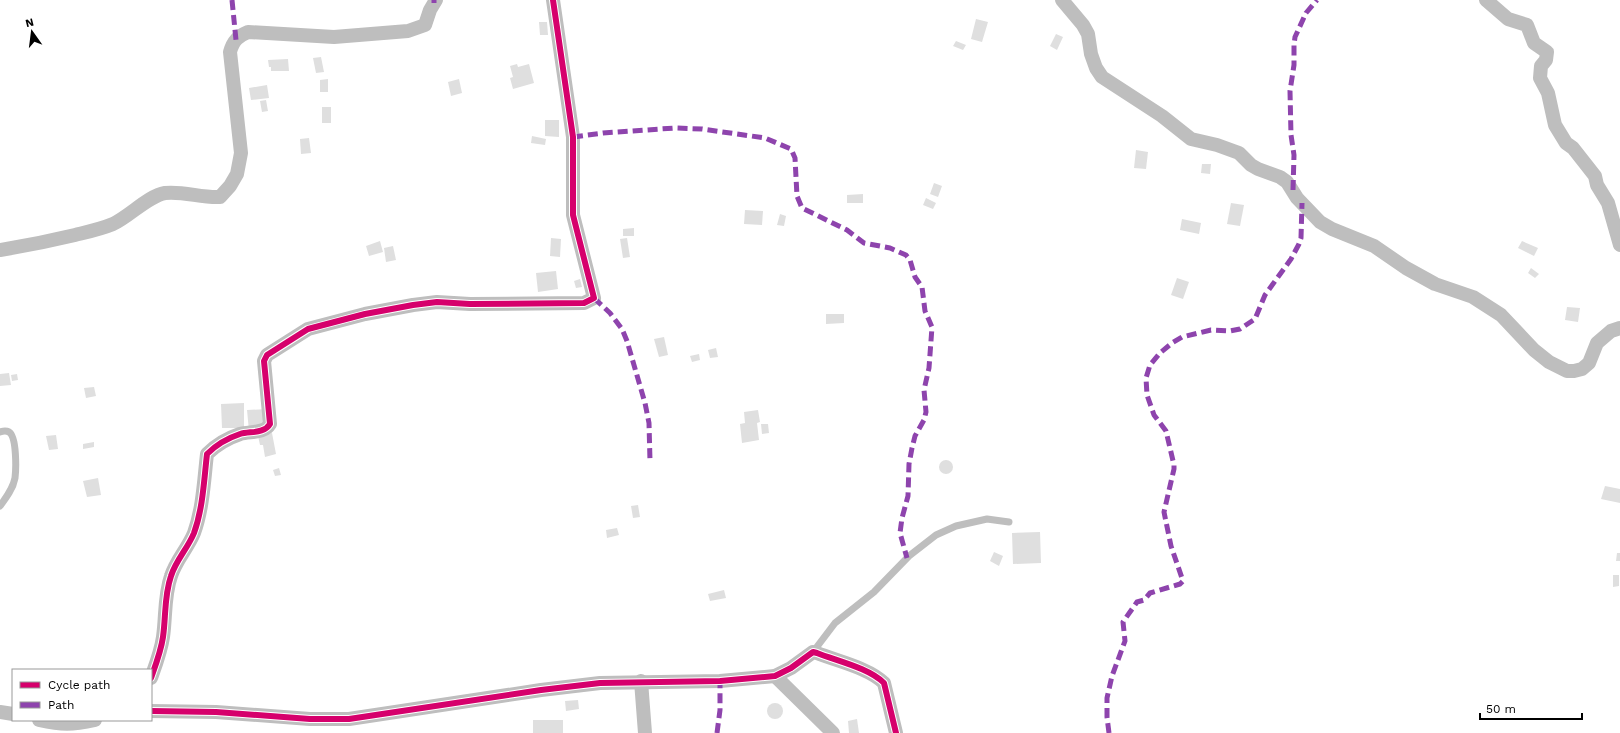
<svg xmlns="http://www.w3.org/2000/svg" width="1620" height="733" font-family="'Work Sans',sans-serif">
  <style>
    .building { fill: #dfdfdf }
    .lines { fill: none; stroke-linecap: round; stroke-linejoin: round }
    .service { stroke: #bebebe; stroke-width: 7 }
    .minor { stroke: #bebebe; stroke-width: 14 }
    .quiet { stroke: #8e44ad; stroke-width: 5; stroke-dasharray: 10 5; stroke-linecap: butt }
    .cycleway-casing { stroke: #fff; stroke-width: 8 }
    .cycleway { stroke: #d6006c; stroke-width: 6 }
  </style>
  <rect width="100%" height="100%" fill="#fff"/>
  <g class="building">
    <polygon points="976,19 988,22 982,42 971,39"/>
    <polygon points="539,22 547,22 548,35 540,35"/>
    <polygon points="1056,34 1063,37 1057,50 1050,46"/>
    <polygon points="956,41 966,45 963,50 953,46"/>
    <polygon points="321,57 324,72 316,73 313,58"/>
    <polygon points="288,59 289,71 271,71 271,67 269,67 268,60"/>
    <polygon points="517,64 518,67 529,64 534,83 513,89 510,78 513,77 510,66"/>
    <polygon points="328,79 328,92 320,92 320,80"/>
    <polygon points="459,79 462,93 451,96 448,82"/>
    <polygon points="267,85 269,98 251,100 249,88"/>
    <polygon points="266,100 268,111 262,112 260,101"/>
    <rect x="322" y="107" width="9" height="16"/>
    <polygon points="545,120 559,120 559,137 545,136"/>
    <polygon points="532,136 546,139 545,145 531,143"/>
    <polygon points="309,138 311,153 301,154 300,139"/>
    <polygon points="1136,150 1148,152 1146,169 1134,168"/>
    <polygon points="1202,164 1211,164 1210,174 1201,173"/>
    <polygon points="934,183 942,186 938,197 930,194"/>
    <polygon points="863,194 863,203 847,203 847,195"/>
    <polygon points="926,198 936,203 933,209 923,205"/>
    <polygon points="1231,203 1244,205 1240,226 1227,224"/>
    <polygon points="745,210 763,211 762,225 744,224"/>
    <polygon points="780,214 786,216 784,226 777,225"/>
    <polygon points="1182,219 1201,223 1199,234 1180,230"/>
    <polygon points="634,228 634,236 623,236 623,229"/>
    <polygon points="551,238 561,239 560,257 550,256"/>
    <polygon points="627,238 630,257 623,258 620,239"/>
    <polygon points="380,241 383,252 369,256 366,246"/>
    <polygon points="1522,241 1538,248 1534,256 1518,248"/>
    <polygon points="393,246 396,260 386,262 384,248"/>
    <polygon points="1531,268 1539,274 1535,278 1528,273"/>
    <polygon points="556,271 558,289 538,292 536,273"/>
    <polygon points="1177,278 1189,282 1183,299 1171,295"/>
    <polygon points="580,279 582,287 576,288 574,281"/>
    <polygon points="1567,307 1580,308 1578,322 1565,320"/>
    <polygon points="826,314 844,314 844,323 826,324"/>
    <polygon points="664,337 668,355 659,357 654,339"/>
    <polygon points="716,348 718,357 710,358 708,350"/>
    <polygon points="699,354 700,360 692,362 690,356"/>
    <polygon points="9,373 11,385 0,386 0,374"/>
    <polygon points="17,374 18,380 12,381 11,375"/>
    <polygon points="94,387 96,396 86,398 84,388"/>
    <polygon points="244,403 244,428 222,428 221,404"/>
    <polygon points="269,409 271,429 249,431 247,410"/>
    <polygon points="758,410 760,422 757,423 759,440 742,443 740,424 745,423 744,412"/>
    <polygon points="761,424 768,424 769,433 762,434"/>
    <polygon points="272,433 276,454 265,457 263,445 260,445 258,436"/>
    <polygon points="56,435 58,449 49,450 46,436"/>
    <polygon points="94,442 94,447 83,449 83,444"/>
    <circle cx="946" cy="467" r="7"/>
    <polygon points="279,468 281,475 275,476 273,470"/>
    <polygon points="98,478 101,495 87,497 83,481"/>
    <polygon points="1605,486 1620,489 1620,503 1601,499"/>
    <polygon points="638,505 640,517 633,518 631,506"/>
    <polygon points="617,528 619,535 607,538 606,530"/>
    <polygon points="1040,532 1041,563 1013,564 1012,533"/>
    <polygon points="994,552 1003,556 999,566 990,561"/>
    <polygon points="1617,553 1620,553 1620,561 1616,561"/>
    <polygon points="1613,575 1619,575 1619,586 1613,587"/>
    <polygon points="724,590 726,598 710,601 708,594"/>
    <polygon points="578,700 579,709 566,711 565,701"/>
    <circle cx="775" cy="711" r="8"/>
    <polygon points="857,719 859,733 849,733 848,721"/>
    <rect x="533" y="720" width="30" height="13"/>
  </g>
  <g class="lines">
    <g class="service">
      <path d="M0,432C3,431 7,431 9,432C17,437 16,470 15,478C13,489 6,498 0,506"/>
      <polyline points="813,652 835,623 874,592 909,556 936,535 956,526 987,519 1009,522"/>
    </g>
    <g class="minor">
      <polyline points="1062,0 1083,25 1088,34 1091,54 1096,68 1102,77 1162,116 1191,139 1217,145 1239,153 1251,165 1258,169 1280,177 1287,182 1297,198 1320,222 1332,229 1374,246 1406,268 1435,284 1473,297 1501,315 1534,350 1549,362 1567,371 1574,371 1582,369 1589,363 1597,343 1611,331 1620,328"/>
      <polyline points="1486,0 1508,19 1527,25 1534,43 1547,52 1546,60 1541,66 1540,78 1548,93 1555,125 1566,143 1573,148 1595,176 1597,185 1608,203 1620,245"/>
      <path d="M0,250C25,246 50,241 75,235C87,232 101,229 113,224C130,216 148,196 165,193C184,191 201,198 220,197L230,186L237,174L241,153L230,52C233,41 238,36 248,32L334,37L408,31L425,25L430,10L436,0"/>
      <polyline points="775,676 833,733"/>
      <path d="M151,678C156,664 161,651 163,637C166,616 164,596 171,576C176,560 188,548 194,533C203,508 204,480 207,454C216,445 228,438 240,434C250,431 264,434 270,424L264,361L267,355L308,329L365,314L413,305L437,302L470,304L584,303L594,298L573,215V137L553,0"/>
      <polyline points="641,681 645,733"/>
      <path d="M151,711L216,712L310,719H349L541,690L600,683L720,681L775,676L791,668L813,652L817,653C837,661 869,668 884,683L896,733"/>
      <polyline points="0,712 13,714"/>
      <path d="M39,720C62,725 72,725 95,720"/>
    </g>
    <g class="quiet">
      <polyline points="232,0 236,40"/>
      <polyline points="434,3 434,0"/>
      <polyline points="573,137 603,133 675,128 702,129 765,138 791,149 795,158 797,196 802,208 847,230 864,243 890,248 906,255 910,260 915,277 922,287 925,311 932,327 929,368 924,390 926,412 924,420 915,436 912,448 909,464 908,496 902,518 900,533 907,558"/>
      <polyline points="1293,190 1294,155 1291,135 1290,91 1294,65 1294,45 1295,37 1306,13 1317,0"/>
      <polyline points="594,298 610,313 622,329 627,341 645,403 649,423 650,461"/>
      <polyline points="717,733 720,710 720,681"/>
      <polyline points="1109,733 1107,717 1107,698 1112,676 1125,641 1123,622 1137,602 1144,600 1150,593 1180,584 1183,581 1171,546 1164,512 1174,469 1174,465 1166,431 1154,415 1147,395 1146,378 1150,365 1160,353 1172,343 1182,337 1211,330 1230,331 1240,329 1255,319 1265,295 1291,259 1299,244 1301,238 1302,203"/>
    </g>
    <defs>
      <g id="cycleway">
        <path d="M151,678C156,664 161,651 163,637C166,616 164,596 171,576C176,560 188,548 194,533C203,508 204,480 207,454C216,445 228,438 240,434C250,431 264,434 270,424L264,361L267,355L308,329L365,314L413,305L437,302L470,304L584,303L594,298L573,215V137L553,0"/>
        <path d="M151,711L216,712L310,719H349L541,690L600,683L720,681L775,676L791,668L813,652L817,653C837,661 869,668 884,683L896,733"/>
      </g>
    </defs>
    <use href="#cycleway" class="cycleway-casing"/>
    <use href="#cycleway" class="cycleway"/>
  </g>
  <rect x="12" y="669" width="140" height="52" fill="#ffffff" stroke="#999999"/>
  <rect x="20" y="682" width="20" height="6" fill="#d6006c" stroke="#999999"/>
  <text x="48" y="689" font-size="12" fill="#000000">Cycle path</text>
  <rect x="20" y="702" width="20" height="6" fill="#8e44ad" stroke="#999999"/>
  <text x="48" y="709" font-size="12" fill="#000000">Path</text>
  <g transform="translate(32 32) rotate(346)" stroke="#ffffff" stroke-width="3" paint-order="stroke">
  <path d="M0-3L7 15L0 10L-7 15Z" fill="#000000"/>
  <text y="-6" font-size="11" font-weight="bold" text-anchor="middle" fill="#000000">N</text>
  </g>
  <path d="M1480 713v6h102v-6" fill="none" stroke="#000000" stroke-width="2"/>
  <text x="1486" y="713" font-size="12" fill="#000000" stroke="#ffffff" stroke-width="3" paint-order="stroke">50 m</text>
</svg>
